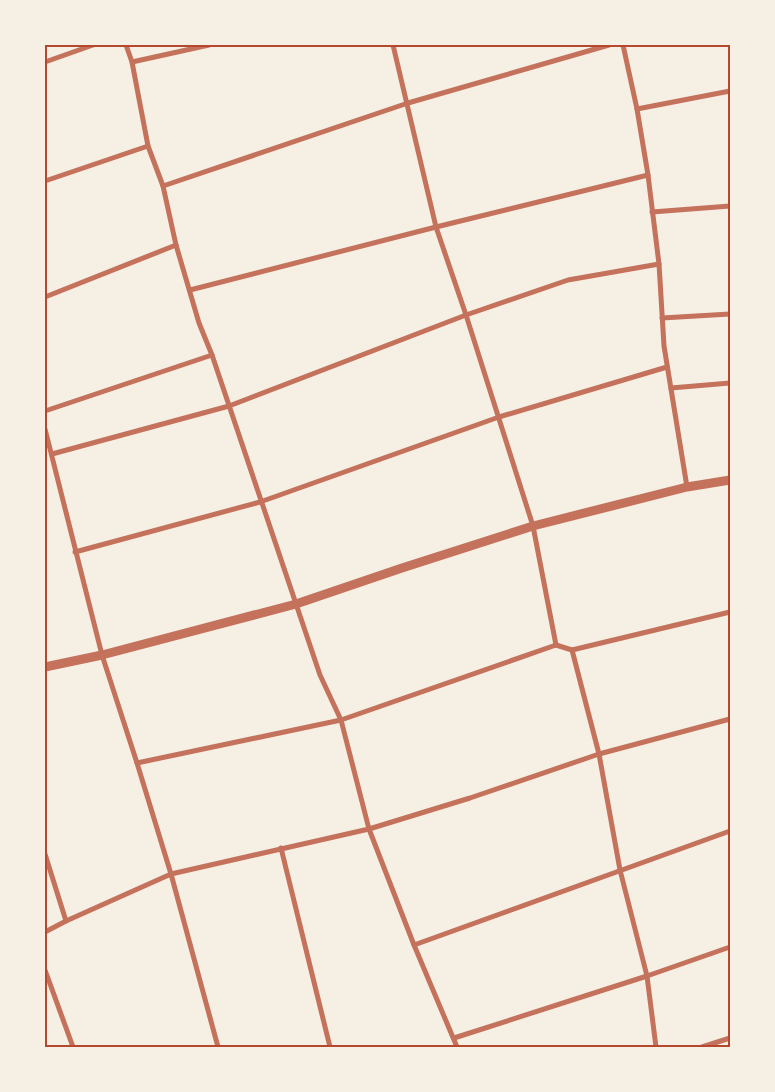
<svg xmlns="http://www.w3.org/2000/svg" width="775" height="1092" font-family="'DejaVu Sans',sans-serif">
  <style>
    .lines { fill: none; stroke-linecap: round; stroke-linejoin: round }
    .minor { stroke: #c5725c; stroke-width: 5 }
    .tertiary { stroke: #c5725c; stroke-width: 9 }
    .neatline { fill: none; stroke: #b5482f; stroke-width: 2 }
  </style>
  <rect width="100%" height="100%" fill="#f6efe4"/>
  <g class="lines">
    <g class="minor">
      <polyline points="126,45 132,62 148,146 163,186 176,245 199,323 212,355 320,675 341,720 369,829 414,945 457,1047"/>
      <polyline points="393,45 436,227 466,315 533,526 556,645 572,650 599,754 620,870 647,976 656,1047"/>
      <polyline points="623,45 637,109 648,175 659,264 664,346 687,487"/>
      <polyline points="45,62 93,45"/>
      <polyline points="132,62 209,45"/>
      <polyline points="637,109 730,91"/>
      <polyline points="45,181 148,146"/>
      <polyline points="163,186 408,103 609,45"/>
      <polyline points="652,212 730,206"/>
      <polyline points="190,290 436,227 648,175"/>
      <polyline points="45,297 176,245"/>
      <polyline points="662,318 730,314"/>
      <polyline points="671,388 730,383"/>
      <polyline points="45,411 212,355"/>
      <polyline points="45,429 102,655 137,763 171,874 218,1047"/>
      <polyline points="52,454 229,406 466,315 568,280 659,264"/>
      <polyline points="75,552 260,502 499,417 667,367"/>
      <polyline points="572,650 730,612"/>
      <polyline points="137,763 341,720 556,645"/>
      <polyline points="281,848 330,1047"/>
      <polyline points="45,854 66,921"/>
      <polyline points="45,932 66,921 171,874 369,829 470,798 599,754 730,719"/>
      <polyline points="414,945 730,831"/>
      <polyline points="45,970 73,1047"/>
      <polyline points="454,1038 647,976 730,947"/>
      <polyline points="702,1047 730,1038"/>
    </g>
    <polyline class="tertiary" points="45,667 102,655 296,604 402,568 533,526 687,487 730,480"/>
  </g>
  <rect width="775" height="1092" fill="none" stroke="#f6efe4" stroke-width="92"/>
  <rect x="46" y="46" width="683" height="1000" class="neatline"/>
</svg>
